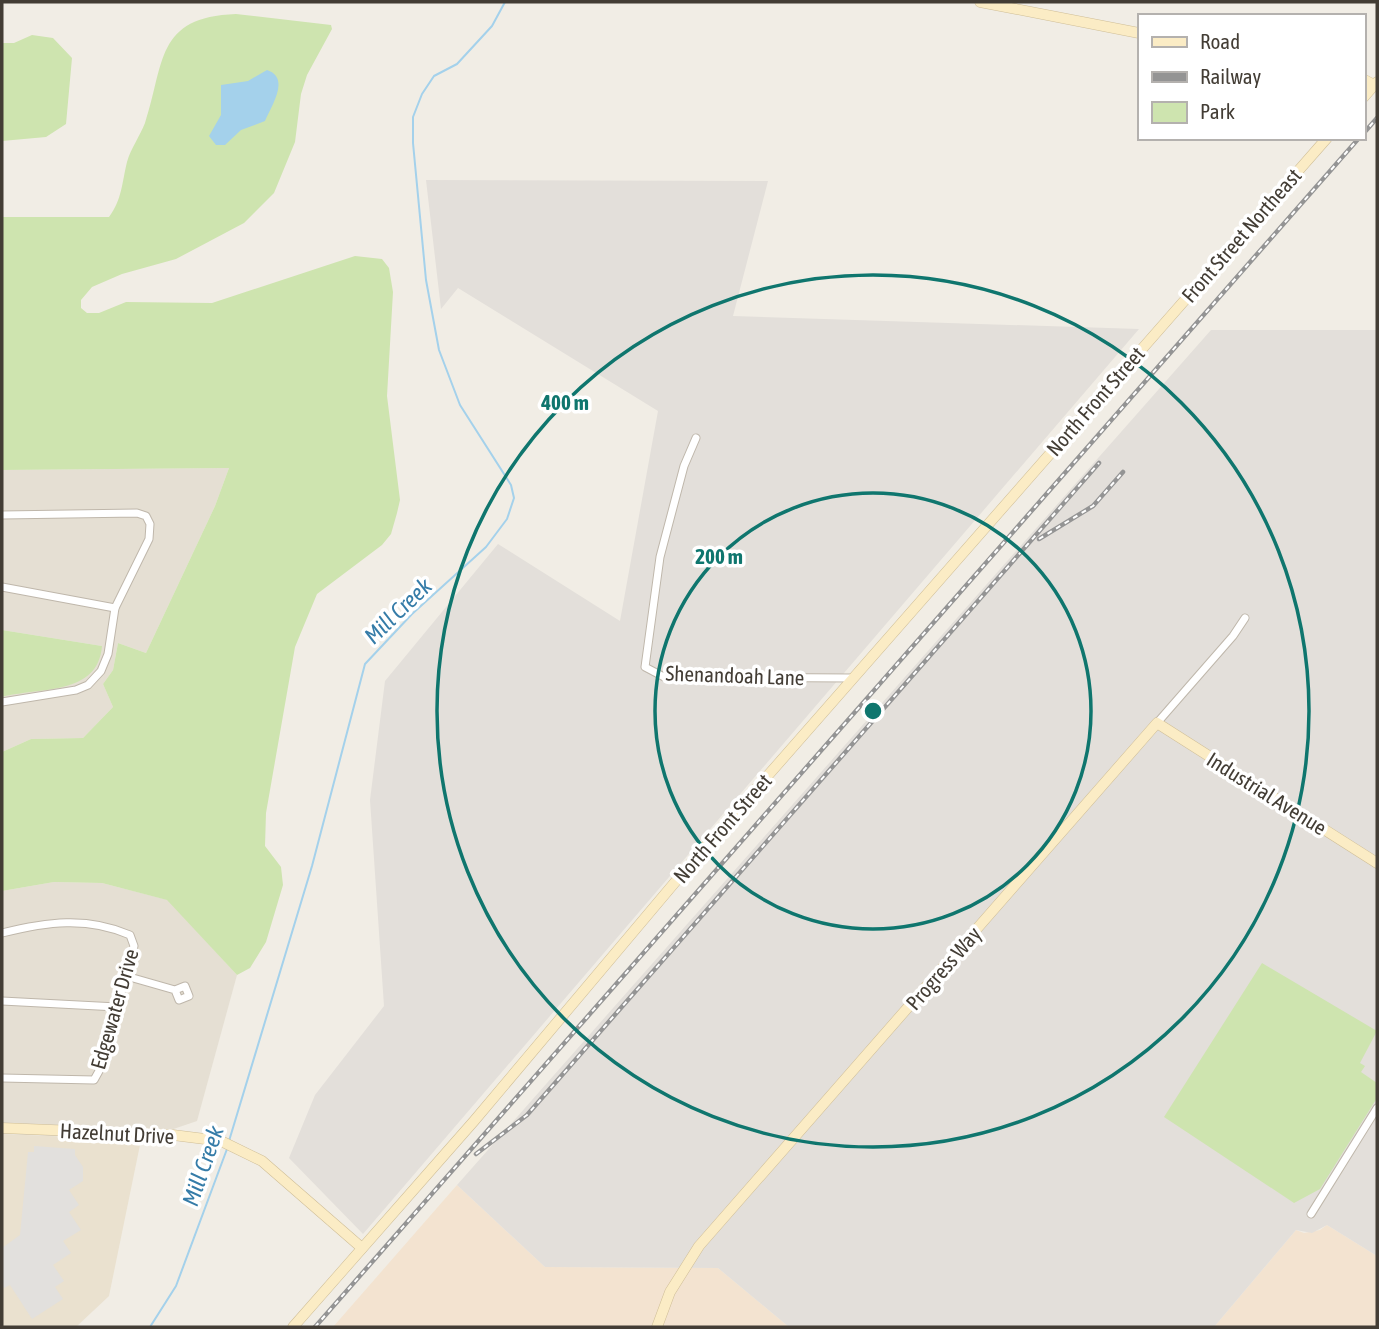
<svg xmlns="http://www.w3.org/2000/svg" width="1379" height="1329" font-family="'Asap Condensed',sans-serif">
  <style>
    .residential { fill: #e5dfd3 }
    .commercial { fill: #f3e3d0 }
    .industrial { fill: #e3dfda }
    .education { fill: #eae1cf }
    .green { fill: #cee4af }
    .parking { fill: #e2e0dd }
    .water { fill: #a4d1eb }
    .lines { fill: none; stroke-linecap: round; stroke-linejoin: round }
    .stream { stroke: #a4d1eb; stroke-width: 2 }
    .street-casing { stroke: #bfb7ab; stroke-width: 9 }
    .secondary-casing { stroke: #cfbe97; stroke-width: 11 }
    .street { stroke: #fff; stroke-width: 7 }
    .secondary { stroke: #fbecc5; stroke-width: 10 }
    .rail-casing { stroke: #949494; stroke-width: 4.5 }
    .rail { stroke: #fff; stroke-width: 2; stroke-dasharray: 5; stroke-linecap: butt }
    .ring { fill: none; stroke: #0f766e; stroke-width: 3.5 }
    .labels { text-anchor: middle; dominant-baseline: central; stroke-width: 7; stroke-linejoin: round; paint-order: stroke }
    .street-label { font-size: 21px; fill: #433d35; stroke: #fff }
    .water-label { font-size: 23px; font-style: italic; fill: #357ca8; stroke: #fff }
    .centre { fill: #0f766e; stroke: #fff; stroke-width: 3.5 }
    .ring-label { font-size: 21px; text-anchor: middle; font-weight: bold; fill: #0f766e; stroke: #fff; stroke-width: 7; stroke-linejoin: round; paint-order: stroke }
  </style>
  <rect width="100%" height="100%" fill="#f1ede5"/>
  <g class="residential">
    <polygon points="229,468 215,506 146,653 118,643 113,670 103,684 113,707 83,738 31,739 2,752 2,697 19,692 102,646 2,630 2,470"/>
    <polygon points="54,882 102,883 168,900 237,975 197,1121 141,1140 2,1134 2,891"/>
  </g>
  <g class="commercial">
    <polygon points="457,1185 545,1267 718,1268 789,1327 333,1327"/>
    <polygon points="1327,1225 1377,1256 1377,1327 1214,1327 1296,1230 1304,1233 1320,1230"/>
  </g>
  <g class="industrial">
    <polygon points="426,180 768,181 733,316 1139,329 363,1234 289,1158 315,1095 384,1006 370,800 385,681 498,544 620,621 658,411 458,288 441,309"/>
    <polygon points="1211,330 1377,330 1377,1256 1327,1225 1312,1233 1296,1230 1214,1327 789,1327 718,1268 545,1267 457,1185"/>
  </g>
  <polygon class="education" points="2,1134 141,1140 109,1296 76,1327 2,1327"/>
  <g class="green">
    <path d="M236,14L331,25L332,29L307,75L301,94L295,142L274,193L244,223L176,259L122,274L92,287L81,300V308L87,313H99L126,302L212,303L355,256L382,259L389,268L393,292L387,396L400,500L397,513L391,534L382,545L317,594L295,647L266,813L265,846L281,867L283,885L266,942L250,968L237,975L167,900L102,883L54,882L2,891V752L31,739L83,738L113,707L103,684L113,670L118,643L146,653L215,506L229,468L2,470V217H109C122,200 122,182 127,162C131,148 140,136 145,123C165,63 155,17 236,14Z"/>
    <polygon points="32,35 53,38 72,58 66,124 46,137 2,141 2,43 14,43"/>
    <path d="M2,630L102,646C98,696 39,687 2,697Z"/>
    <polygon points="1262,963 1377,1031 1360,1063 1365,1066 1361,1072 1377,1083 1377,1098 1320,1189 1294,1203 1164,1117"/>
  </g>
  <polygon class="parking" points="34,1146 75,1149 75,1155 83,1167 83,1181 69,1190 79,1205 69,1212 81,1230 63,1241 71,1253 53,1265 64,1281 55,1287 63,1299 32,1319 10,1285 4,1288 2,1285 2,1248 20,1235 28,1152 34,1152"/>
  <path class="water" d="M267,70C291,78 271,106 265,121L241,130L225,145H216L209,136L221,115V85L248,81Z"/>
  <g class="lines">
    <g class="stream">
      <polyline points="229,1141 312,866 365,664 412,614 486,547 507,519 514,498 511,485 460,405 439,350 426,280 413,143 413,117 422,94 434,76 457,64 492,26 505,2"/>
      <polyline points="150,1327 176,1286 227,1149"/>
    </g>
    <defs>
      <g id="street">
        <polyline points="696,438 684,466 660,557 645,667 664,677 852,678"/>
        <polyline points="2,515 137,513 146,516 150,524 149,539 115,608 108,654 101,671 88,685 76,690 2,702"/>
        <polyline points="2,587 115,608"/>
        <polyline points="1157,723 1233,636 1245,618"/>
        <path d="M2,933C46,922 87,916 130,935L134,946L99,1071L94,1080L2,1078"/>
        <polyline points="126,976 175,990 185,986 189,996 179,1000 175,990"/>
        <polyline points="2,1001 117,1007"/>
        <polyline points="1311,1214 1377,1108"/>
      </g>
      <g id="secondary">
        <polyline points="980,2 1139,33"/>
        <polyline points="1363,79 1374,85"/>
        <polyline points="1363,98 1377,82"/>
        <polyline points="2,1128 173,1135 221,1141 262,1161 362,1248"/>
        <polyline points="293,1327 474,1121 692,862 1327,138"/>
        <polyline points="657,1327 670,1292 699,1246 1157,723 1377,863"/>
      </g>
    </defs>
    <use href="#street" class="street-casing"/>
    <use href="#secondary" class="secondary-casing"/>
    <use href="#street" class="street"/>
    <use href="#secondary" class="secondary"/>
    <defs>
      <g id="rail">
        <polyline points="1363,134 1377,118"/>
        <polyline points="1039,539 1093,506 1123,472"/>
        <polyline points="476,1154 527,1115 1099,463"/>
        <polyline points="315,1327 1359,138"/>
      </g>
    </defs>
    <use href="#rail" class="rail-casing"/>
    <use href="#rail" class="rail"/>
  </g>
  <g class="ring">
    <circle cx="873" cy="711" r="218"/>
    <circle cx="873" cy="711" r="436"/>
  </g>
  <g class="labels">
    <g class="street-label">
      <text transform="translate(1241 235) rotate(-49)">Front Street Northeast</text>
      <text transform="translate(1095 401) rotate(-49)">North Front Street</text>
      <text transform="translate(735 675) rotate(2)">Shenandoah Lane</text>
      <text transform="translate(1267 793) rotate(32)">Industrial Avenue</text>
      <text transform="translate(722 828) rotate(-49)">North Front Street</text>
      <text transform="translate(943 968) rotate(-49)">Progress Way</text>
      <text transform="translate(114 1009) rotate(-74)">Edgewater Drive</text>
      <text transform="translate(117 1133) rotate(3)">Hazelnut Drive</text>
    </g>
    <g class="water-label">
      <text transform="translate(398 611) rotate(-44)">Mill Creek</text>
      <text transform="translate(203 1166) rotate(-71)">Mill Creek</text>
    </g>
  </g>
  <circle cx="873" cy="711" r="10" class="centre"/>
  <g class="ring-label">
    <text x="565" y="410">400 m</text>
    <text x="719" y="564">200 m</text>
  </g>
  <rect width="1379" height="1329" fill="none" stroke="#433d35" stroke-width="7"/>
  <rect x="1138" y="14" width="228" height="126" fill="#ffffff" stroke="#b4b1ae" stroke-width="2"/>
  <rect x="1152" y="37" width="35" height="10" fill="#fbecc5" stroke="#b4b1ae" stroke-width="2"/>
  <text x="1200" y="49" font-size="21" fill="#433d35">Road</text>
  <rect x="1152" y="72" width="35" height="10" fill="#949494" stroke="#b4b1ae" stroke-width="2"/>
  <text x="1200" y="84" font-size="21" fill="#433d35">Railway</text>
  <rect x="1152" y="102" width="35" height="21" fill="#cee4af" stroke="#b4b1ae" stroke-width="2"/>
  <text x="1200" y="119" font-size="21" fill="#433d35">Park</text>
</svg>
